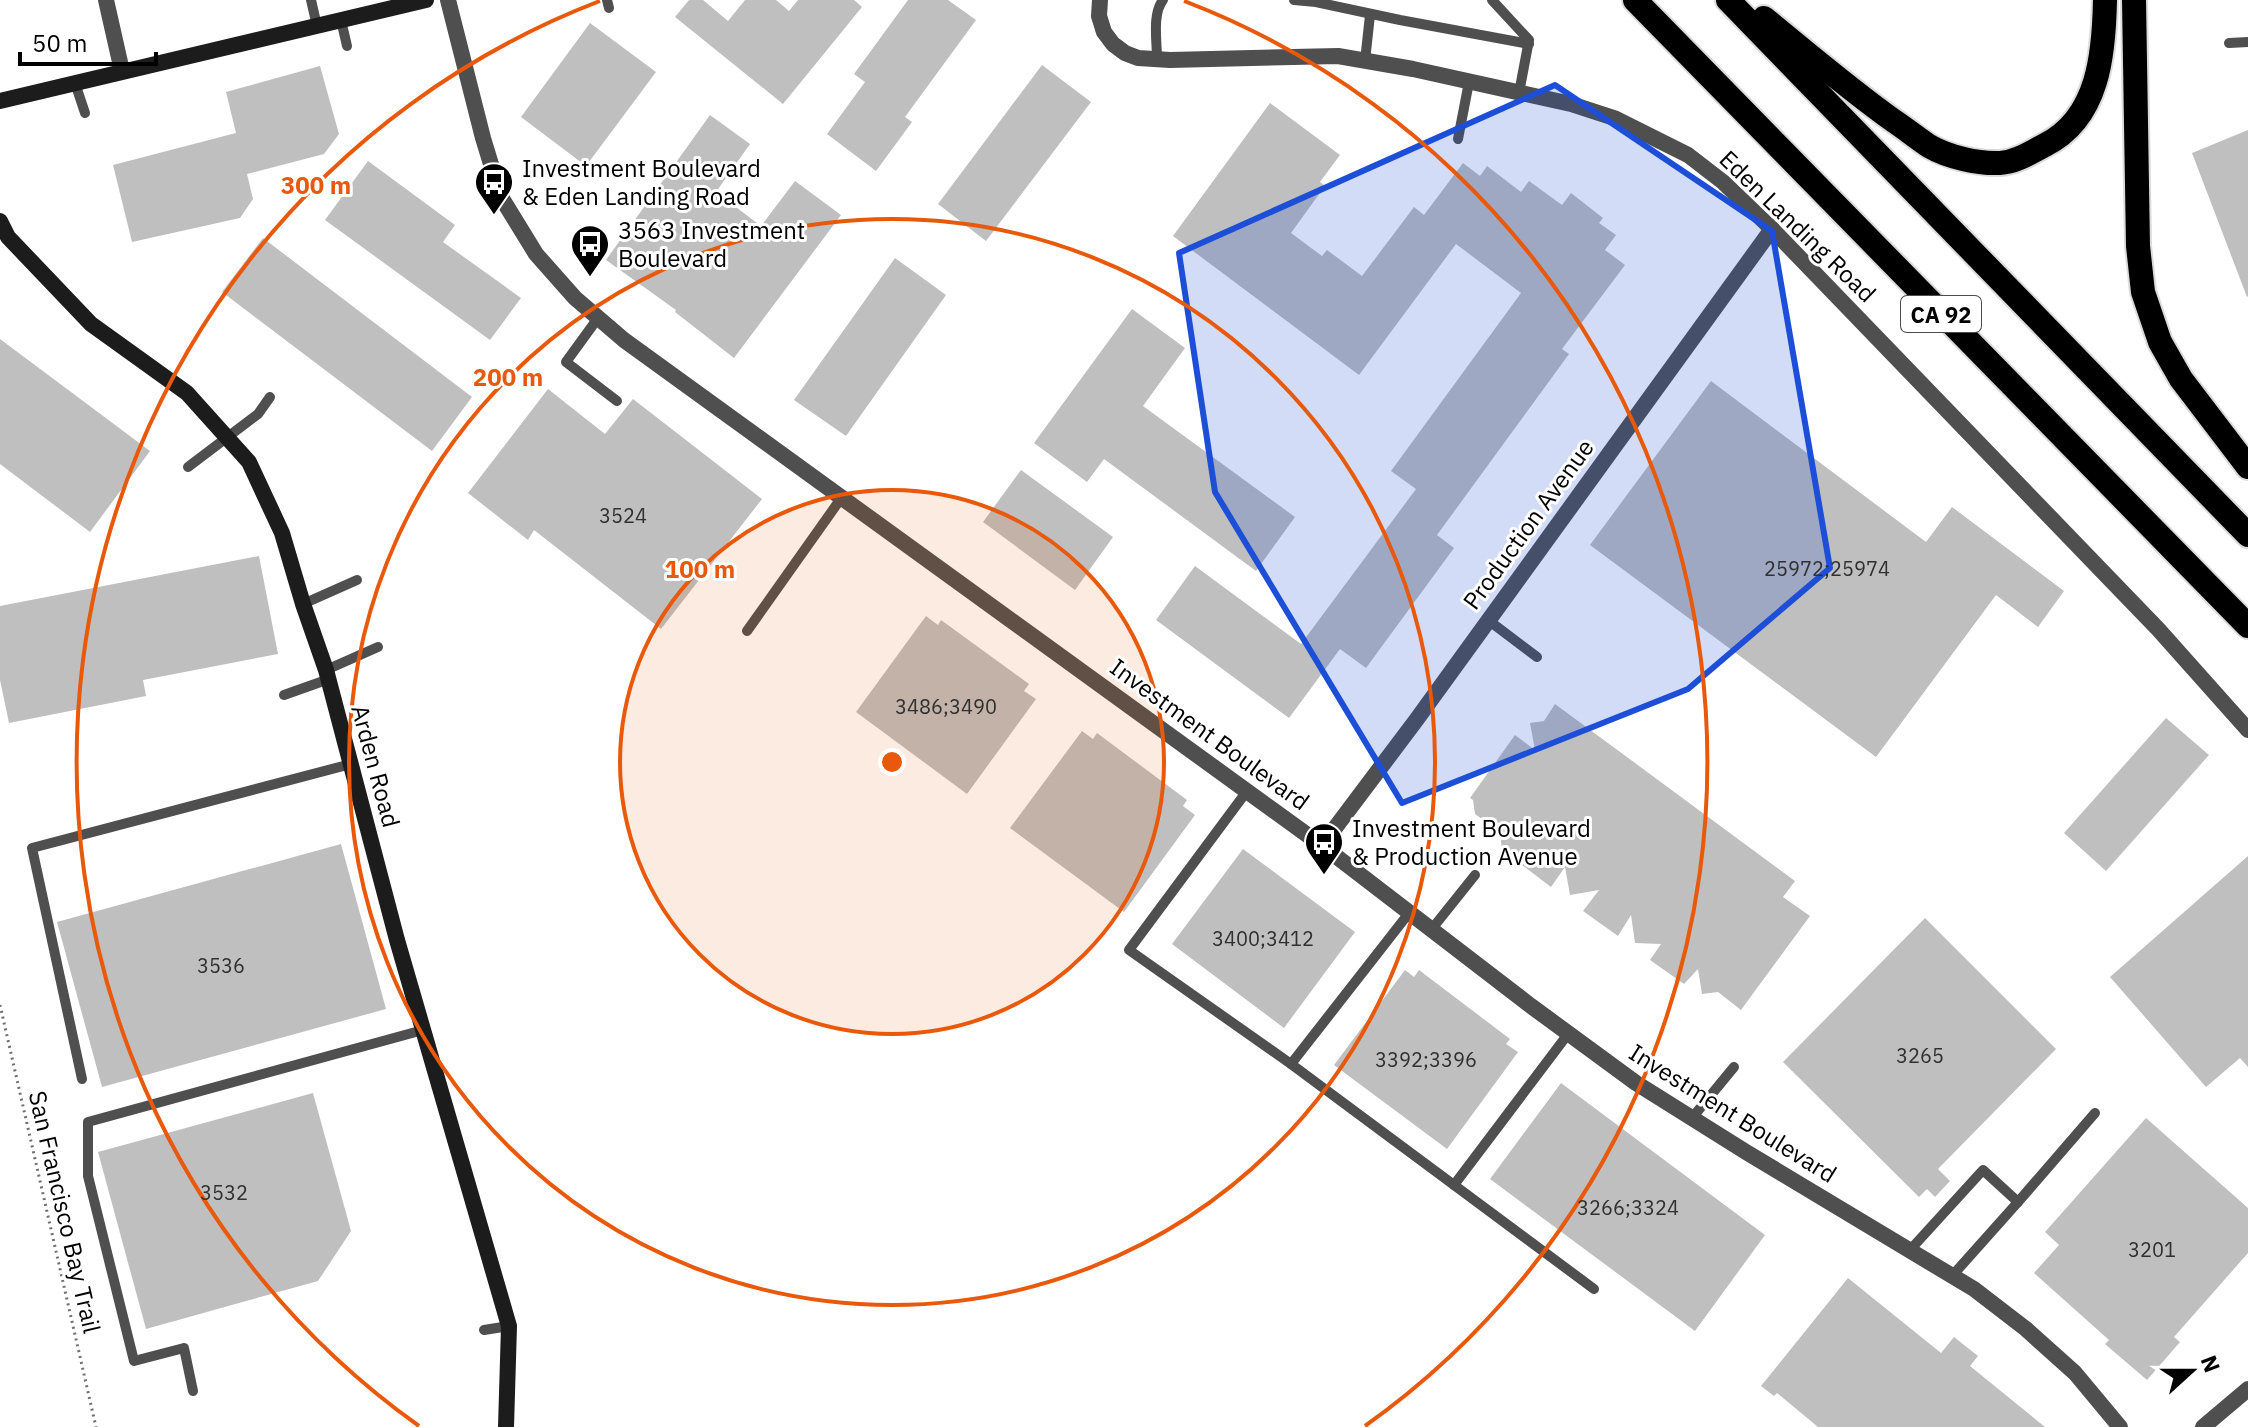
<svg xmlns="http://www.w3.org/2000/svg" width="2248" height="1427" font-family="'IBM Plex Sans',sans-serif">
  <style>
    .building { fill: #bfbfbf }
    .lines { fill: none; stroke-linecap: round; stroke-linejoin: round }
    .highway-casing { stroke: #dbdbdb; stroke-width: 28 }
    .path { stroke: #717171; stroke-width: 3; stroke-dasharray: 2 4; stroke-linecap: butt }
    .lane { stroke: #4f4f4f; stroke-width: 10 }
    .street { stroke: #4f4f4f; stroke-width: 16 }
    .secondary { stroke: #1c1c1c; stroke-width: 16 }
    .highway { stroke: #000; stroke-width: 24 }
    .marked { fill: #1d4ed8; fill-opacity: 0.2; stroke: #1d4ed8; stroke-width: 6; stroke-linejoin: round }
    .ring { fill: none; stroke: #e8590c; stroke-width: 4 }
    .labels { text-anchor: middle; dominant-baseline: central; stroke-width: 6; stroke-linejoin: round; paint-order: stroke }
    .number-label { font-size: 20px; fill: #303030 }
    .shield { fill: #fff; stroke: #4c4c4c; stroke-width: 2 }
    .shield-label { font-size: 22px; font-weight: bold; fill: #000 }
    .poi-label { font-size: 24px; fill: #000; stroke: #fff; text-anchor: start }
    .street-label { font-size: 24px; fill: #000; stroke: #fff }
    .centre { fill: #e8590c; stroke: #fff; stroke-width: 4 }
    .ring-label { font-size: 24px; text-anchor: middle; font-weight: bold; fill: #e8590c; stroke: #fff; stroke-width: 6; stroke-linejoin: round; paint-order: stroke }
  </style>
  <rect width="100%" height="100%" fill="#fff"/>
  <g class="building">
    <polygon points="689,0 703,0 728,21 745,0 776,0 789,11 798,0 854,0 862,7 783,104 675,17"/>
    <polygon points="908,0 948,0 976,20 905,117 912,122 876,171 827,134 865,82 854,74"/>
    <polygon points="590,23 656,72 586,166 521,117"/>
    <polygon points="1042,65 1091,102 986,241 938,204"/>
    <polygon points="320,66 339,134 324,154 247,174 253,199 240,218 132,242 113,165 236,133 226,92"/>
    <polygon points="1270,103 1340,155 1320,182 1325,186 1291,233 1322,256 1327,250 1362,276 1414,207 1424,215 1463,163 1480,176 1487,166 1521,192 1529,181 1562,205 1571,193 1603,218 1599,223 1616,235 1605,250 1625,265 1562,349 1569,354 1437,535 1454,548 1366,668 1340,649 1289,718 1156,620 1195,566 1301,644 1416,489 1391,471 1521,293 1456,244 1359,375 1173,236"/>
    <polygon points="710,115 750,144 716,192 761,226 795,181 841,215 734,358 675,312 676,310 606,260"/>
    <polygon points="2248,130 2248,296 2247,297 2192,153"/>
    <polygon points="368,161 455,225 443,242 521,298 490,340 325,220"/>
    <polygon points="263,238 472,397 432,451 222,292"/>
    <polygon points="895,258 946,295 846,436 794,400"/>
    <polygon points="1132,309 1185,348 1143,406 1295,517 1256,571 1104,459 1087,482 1034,443"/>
    <polygon points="0,339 150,451 90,532 0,464"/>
    <polygon points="1711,381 1926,542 1952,507 2064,591 2038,627 1996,595 1876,757 1590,545"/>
    <polygon points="548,389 605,434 633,399 762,499 661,629 534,530 528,540 468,493"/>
    <polygon points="1021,470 1113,537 1075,590 983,522"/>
    <polygon points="259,556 278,654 143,680 146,696 9,723 0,680 0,606"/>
    <polygon points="926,616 938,625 941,620 1029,684 1024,691 1036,699 967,794 856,712"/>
    <polygon points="1555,704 1795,881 1783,897 1810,916 1741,1010 1718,992 1702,994 1698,969 1684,984 1650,960 1661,944 1635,943 1631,915 1618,936 1583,911 1599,890 1570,895 1565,867 1551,887 1502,850 1500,832 1475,814 1473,800 1470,798 1515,735 1535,750 1530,723 1544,721"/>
    <polygon points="2166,718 2209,755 2106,871 2064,833"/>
    <polygon points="1082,731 1093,739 1097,733 1187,800 1183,806 1195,815 1124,912 1010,828"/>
    <polygon points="341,844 386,1009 102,1087 57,922"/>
    <polygon points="1243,849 1355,932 1284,1028 1172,944"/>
    <polygon points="2248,856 2248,1067 2240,1058 2206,1087 2110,977"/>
    <polygon points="1925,918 2056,1049 1938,1169 1950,1181 1935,1197 1927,1189 1919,1197 1783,1062"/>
    <polygon points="1405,970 1414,977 1419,970 1510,1039 1506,1044 1518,1052 1447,1149 1334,1065"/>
    <polygon points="1561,1083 1765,1235 1695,1331 1490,1179"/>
    <polygon points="313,1093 351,1231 318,1281 146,1329 98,1152"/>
    <polygon points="2146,1118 2248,1208 2248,1253 2174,1337 2180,1342 2147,1380 2105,1344 2109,1340 2034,1273 2059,1245 2045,1232"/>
    <polygon points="1848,1278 1941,1353 1954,1337 1978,1356 1970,1366 2045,1427 1818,1427 1777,1393 1774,1396 1761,1386"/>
  </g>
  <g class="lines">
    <defs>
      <g id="highway">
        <polyline points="1635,0 2248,626"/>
        <polyline points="1728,0 2248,535"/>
        <polyline points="2134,0 2138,246 2143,292 2160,342 2181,379 2248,467"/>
        <path d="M1764,18C1807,53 1849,89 1894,121C1906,129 1917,138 1929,146C1948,157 1978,164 2000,163C2017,162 2031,152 2045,145C2099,118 2104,53 2105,0"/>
      </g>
    </defs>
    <use href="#highway" class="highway-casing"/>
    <polyline class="path" points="0,1005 96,1427"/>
    <g class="lane">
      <polyline points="311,0 317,26"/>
      <polyline points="607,0 609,8"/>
      <polyline points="1294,0 1316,2 1400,20 1529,44"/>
      <polyline points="1492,0 1529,40 1519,93"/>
      <polyline points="341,20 347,46"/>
      <polyline points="2229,43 2248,42"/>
      <path d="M1157,59C1157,41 1152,14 1163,0"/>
      <polyline points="1365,61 1370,15"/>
      <polyline points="75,83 85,113"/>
      <polyline points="1458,139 1469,82"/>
      <polyline points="598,318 566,362 617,401"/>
      <polyline points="188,467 258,414 270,397"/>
      <polyline points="303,604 357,580"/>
      <polyline points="1488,620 1537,657"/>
      <polyline points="747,631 842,497"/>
      <polyline points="326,670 378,647"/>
      <polyline points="284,695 329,679"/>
      <polyline points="1247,791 1129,950 1291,1064"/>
      <polyline points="1409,913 1291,1064 1454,1185"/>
      <polyline points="1431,930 1475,875"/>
      <polyline points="1568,1034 1454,1185 1594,1289"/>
      <polyline points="82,1079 32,848 351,764"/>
      <polyline points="1692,1118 1734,1067"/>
      <polyline points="2018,1202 2095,1113"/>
      <polyline points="1910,1250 1983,1170 2018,1202 1952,1276"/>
      <polyline points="484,1330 509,1326"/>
      <polyline points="193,1391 184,1348 134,1361 88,1176 88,1122 423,1030"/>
    </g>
    <g class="street">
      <polyline points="106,0 122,71"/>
      <polyline points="448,0 483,138 501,197 536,254 575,298 624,340 1324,847 1531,1006 1636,1083 1746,1152 1974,1289 2026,1329 2075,1373 2120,1427"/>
      <polyline points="1100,0 1099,16 1104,32 1113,44 1125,53 1138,58 1170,60 1338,56 1413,69 1571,104 1614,118 1688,155 1723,182 1772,229 2158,629 2248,730"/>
      <polyline points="1324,847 1335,828 1417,719 1772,229"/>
      <polyline points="2203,1427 2248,1389"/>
    </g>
    <g class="secondary">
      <polyline points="0,101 426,0"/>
      <polyline points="0,221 8,237 91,324 187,393 249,462 282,533 303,604 326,670 397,940 509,1326 506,1427"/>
    </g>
    <use href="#highway" class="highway"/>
  </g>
  <path class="marked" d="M1555,85L1772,231L1830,568L1688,689L1402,803L1215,492L1179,253Z"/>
  <circle cx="892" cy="762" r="272" fill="#e8590c" fill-opacity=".12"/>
  <g class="ring">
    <circle cx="892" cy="762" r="272"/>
    <circle cx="892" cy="762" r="543"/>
    <path d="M419 1426A815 815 0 0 1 600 1M1184 1A815 815 0 0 1 1365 1426"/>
  </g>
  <defs>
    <symbol id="bus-pin" viewBox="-11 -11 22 30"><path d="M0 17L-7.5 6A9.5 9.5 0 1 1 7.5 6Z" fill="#000" stroke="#fff"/><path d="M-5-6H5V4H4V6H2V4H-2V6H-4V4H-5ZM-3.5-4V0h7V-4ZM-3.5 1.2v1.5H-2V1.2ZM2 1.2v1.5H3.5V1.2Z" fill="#fff"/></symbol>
  </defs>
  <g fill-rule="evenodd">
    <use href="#bus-pin" x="472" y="160" width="44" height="60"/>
    <use href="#bus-pin" x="568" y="222" width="44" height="60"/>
    <use href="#bus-pin" x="1302" y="820" width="44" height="60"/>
  </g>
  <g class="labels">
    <g class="number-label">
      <text x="623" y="515">3524</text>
      <text x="1827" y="568">25972;25974</text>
      <text x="946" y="706">3486;3490</text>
      <text x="1263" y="938">3400;3412</text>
      <text x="221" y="965">3536</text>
      <text x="1920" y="1055">3265</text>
      <text x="1426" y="1059">3392;3396</text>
      <text x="224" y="1192">3532</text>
      <text x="1628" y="1207">3266;3324</text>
      <text x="2152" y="1249">3201</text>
    </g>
    <rect class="shield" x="1901" y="296" width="80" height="36" rx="6"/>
    <g class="shield-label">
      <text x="1941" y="314">CA 92</text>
    </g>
    <g class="poi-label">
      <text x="522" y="168">Investment Boulevard<tspan x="522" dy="28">&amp; Eden Landing Road</tspan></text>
      <text x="618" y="230">3563 Investment<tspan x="618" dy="28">Boulevard</tspan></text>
      <text x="1352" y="828">Investment Boulevard<tspan x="1352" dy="28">&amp; Production Avenue</tspan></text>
    </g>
    <g class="street-label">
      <text transform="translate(1798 226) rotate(44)">Eden Landing Road</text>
      <text transform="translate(1528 524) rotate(-54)">Production Avenue</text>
      <text transform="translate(1210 734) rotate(36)">Investment Boulevard</text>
      <text transform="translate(376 766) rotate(75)">Arden Road</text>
      <text transform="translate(1733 1113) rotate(32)">Investment Boulevard</text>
      <text transform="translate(65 1212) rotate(77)">San Francisco Bay Trail</text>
    </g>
  </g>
  <circle cx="892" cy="762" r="12" class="centre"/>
  <g class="ring-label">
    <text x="316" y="194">300 m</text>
    <text x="508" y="386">200 m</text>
    <text x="700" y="578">100 m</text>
  </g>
  <g transform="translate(2192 1371) rotate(69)" stroke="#ffffff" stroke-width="6" paint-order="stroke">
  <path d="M0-6L14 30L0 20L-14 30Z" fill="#000000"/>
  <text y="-12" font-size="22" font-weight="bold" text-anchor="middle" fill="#000000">N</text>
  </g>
  <path d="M20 52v12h136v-12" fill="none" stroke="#000000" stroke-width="4"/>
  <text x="32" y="52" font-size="24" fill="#000000" stroke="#ffffff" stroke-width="6" paint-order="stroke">50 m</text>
</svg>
